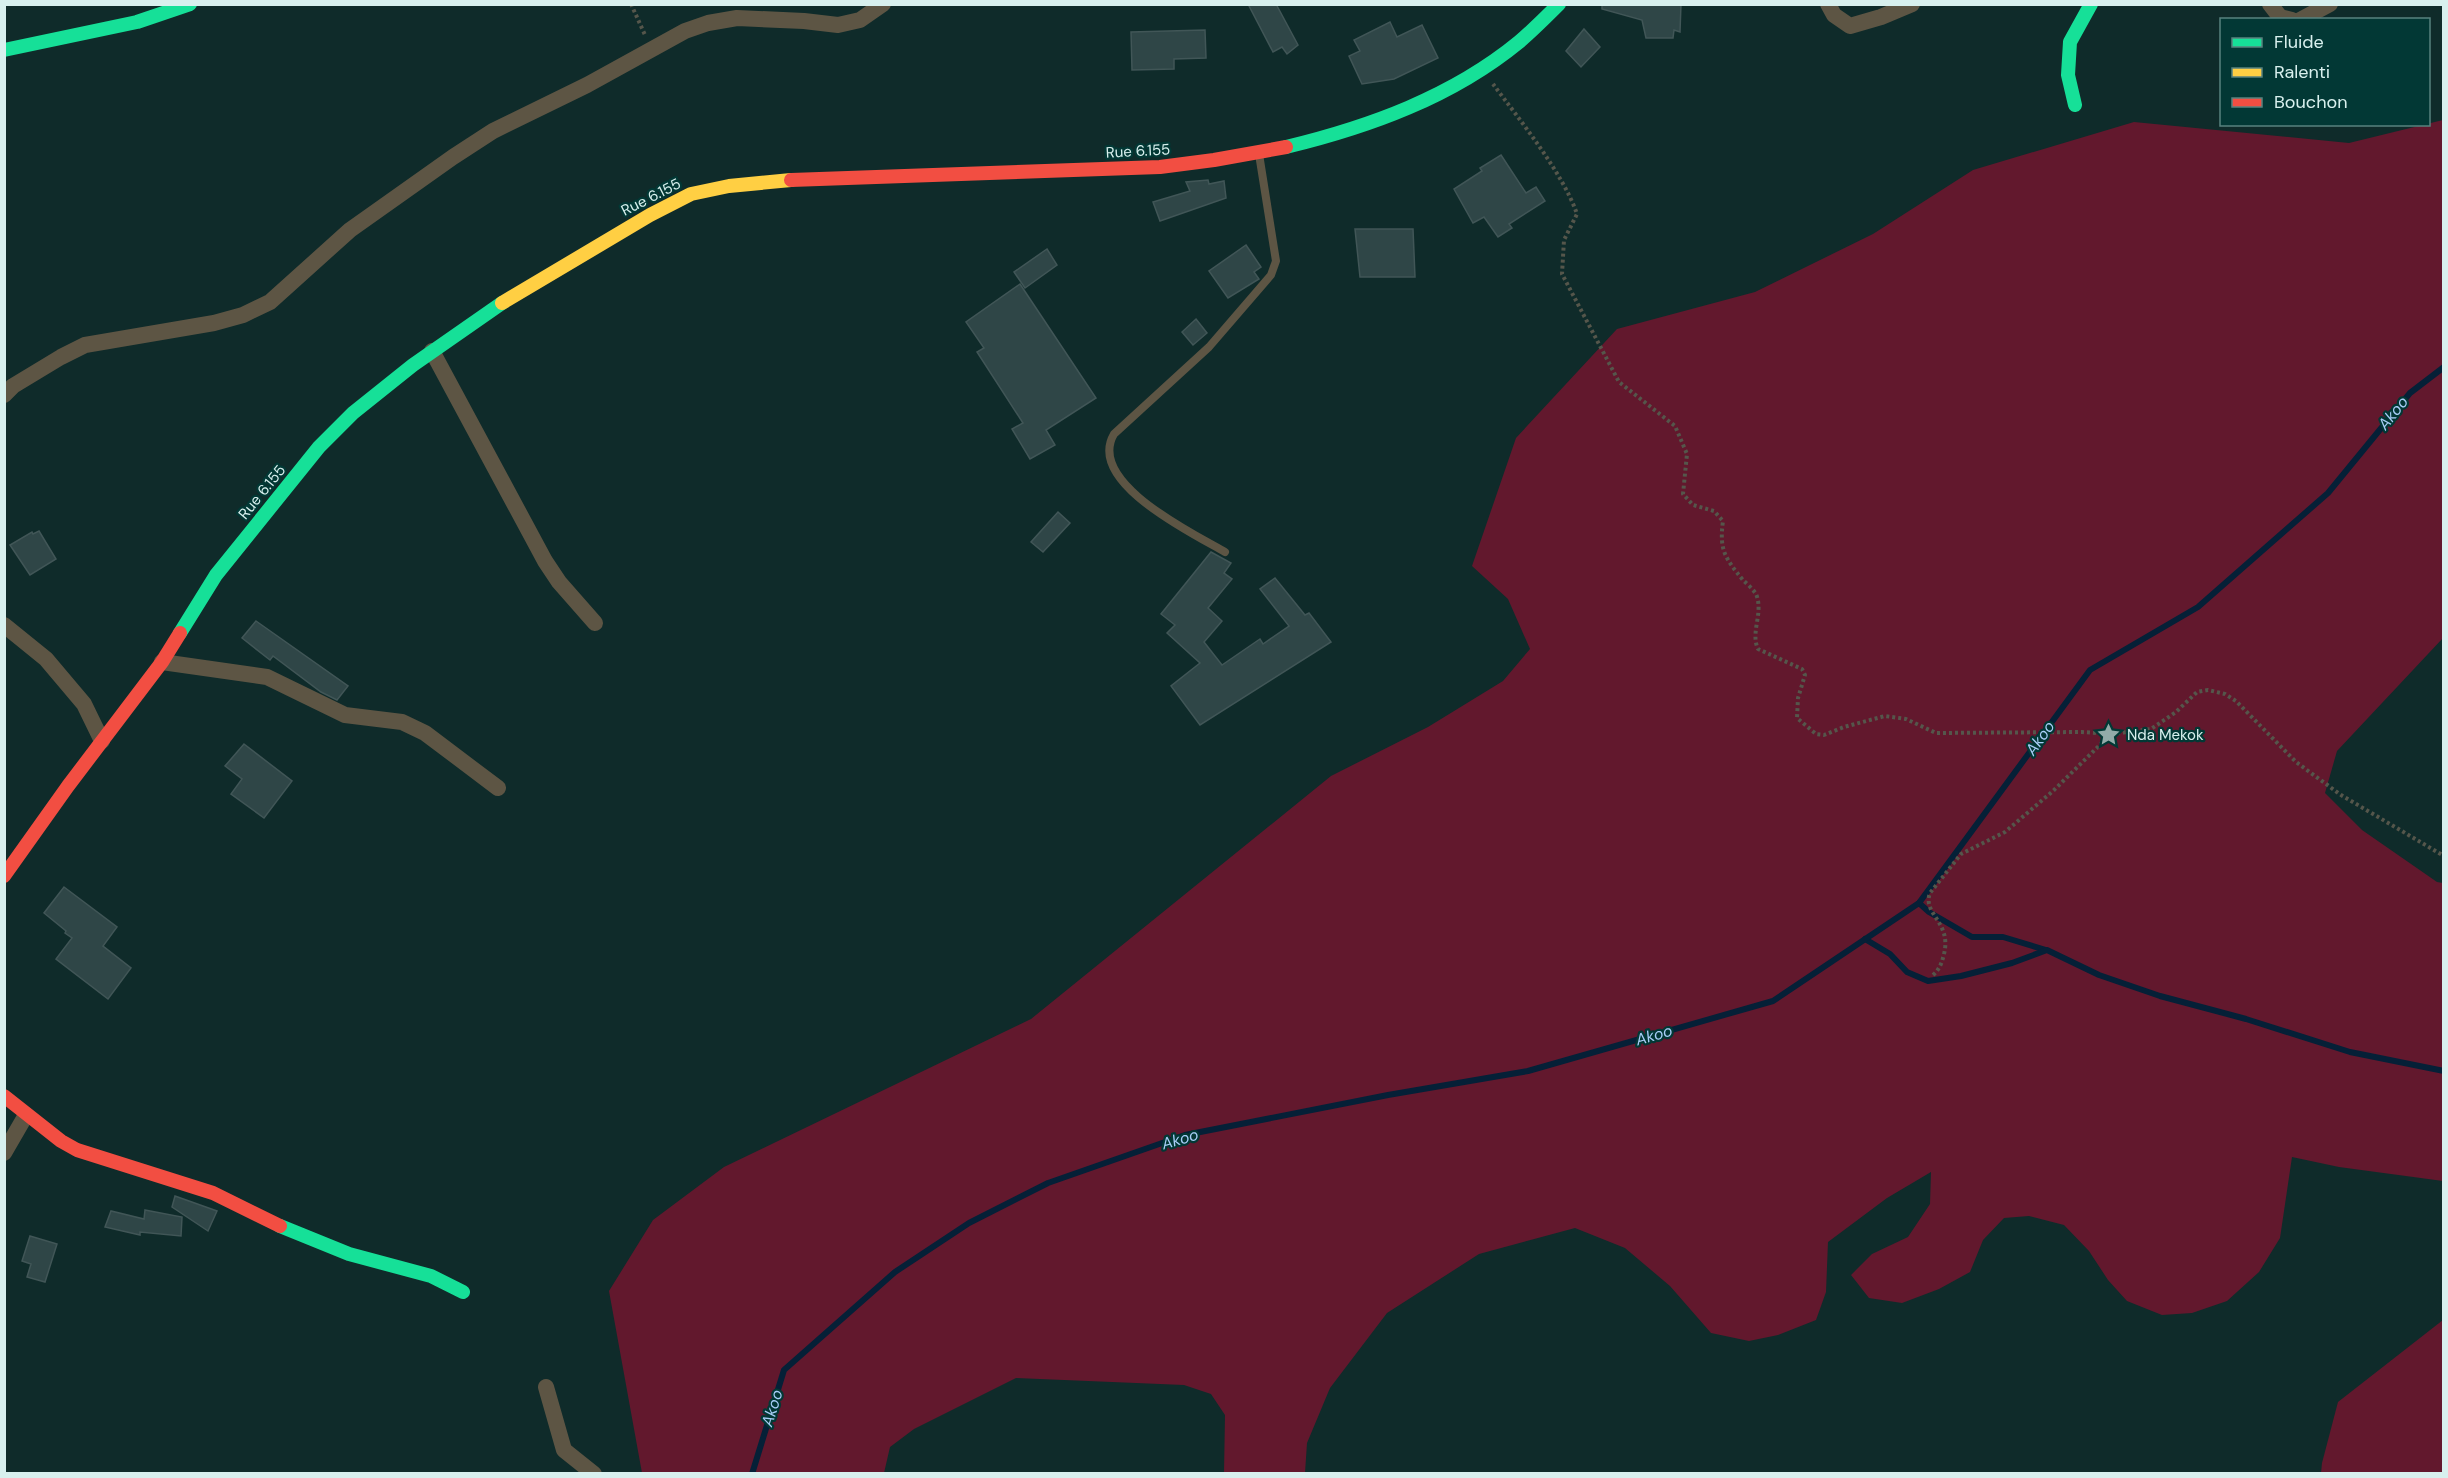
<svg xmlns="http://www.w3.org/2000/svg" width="2448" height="1478" font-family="'DM Sans',sans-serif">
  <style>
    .green { fill: #62182d }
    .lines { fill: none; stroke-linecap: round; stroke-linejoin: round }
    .stream { stroke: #052037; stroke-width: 6 }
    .building { fill: #2f4647; stroke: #415657; stroke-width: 1.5 }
    .path { stroke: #55564b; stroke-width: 4; stroke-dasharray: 3 3; stroke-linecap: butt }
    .lane { stroke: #5d5544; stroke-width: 8 }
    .street { stroke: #5d5544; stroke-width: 16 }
    .fast { stroke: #16e098; stroke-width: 14 }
    .slow { stroke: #ffcf43; stroke-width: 14 }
    .jam { stroke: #f24e42; stroke-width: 14 }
    .labels { text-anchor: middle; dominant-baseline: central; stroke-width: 4.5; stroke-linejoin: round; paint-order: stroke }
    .street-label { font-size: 15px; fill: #d8f0ee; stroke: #023835 }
    .poi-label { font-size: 15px; fill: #d8f0ee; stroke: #023835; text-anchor: start }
    .water-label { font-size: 16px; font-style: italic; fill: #a8cef7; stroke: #023835 }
  </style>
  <rect width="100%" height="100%" fill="#0f2b2a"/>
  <g class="green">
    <polygon points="2443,120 2443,638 2337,751 2325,793 2362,830 2437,882 2443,883 2443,1181 2339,1167 2292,1157 2280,1238 2259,1272 2227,1301 2192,1313 2162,1315 2127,1301 2108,1280 2089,1251 2064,1225 2029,1216 2004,1218 1983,1240 1970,1272 1939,1289 1902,1303 1869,1298 1851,1275 1872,1254 1908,1237 1930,1204 1931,1172 1887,1198 1828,1242 1826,1292 1816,1320 1778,1335 1749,1341 1711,1333 1670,1286 1625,1248 1575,1228 1479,1254 1387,1313 1330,1388 1307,1443 1305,1473 1224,1473 1225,1415 1211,1394 1184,1385 1016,1378 914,1429 890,1447 884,1473 642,1473 609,1291 653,1220 724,1167 1031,1019 1331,776 1428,727 1503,681 1530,649 1508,599 1472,566 1516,438 1617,329 1755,292 1873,234 1973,170 2134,122 2349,143"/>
    <polygon points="2443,1320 2443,1473 2321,1473 2322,1463 2338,1402"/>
  </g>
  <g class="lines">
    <g class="stream">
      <polyline points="1919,903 1929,912 1972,937 2003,937 2046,950"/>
      <polyline points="1865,939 1890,954 1907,972 1928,981 1961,976 2012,963 2047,950 2099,975 2160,996 2246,1019 2350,1052 2444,1071"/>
      <polyline points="752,1474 784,1370 895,1272 969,1223 1048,1183 1185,1135 1388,1095 1528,1071 1773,1001 1919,903 2090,670 2198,607 2328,493 2410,393 2444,367"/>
    </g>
  </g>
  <g class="building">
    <polygon points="1248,4 1276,4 1298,45 1287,54 1282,47 1273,52"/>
    <polygon points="1602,4 1681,4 1680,32 1674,30 1673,38 1646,38 1642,20 1602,9"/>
    <polygon points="1390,22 1397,37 1422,25 1438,58 1394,79 1362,84 1349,56 1360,51 1354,40"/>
    <polygon points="1584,29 1600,47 1581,67 1566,51"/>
    <polygon points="1205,30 1206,58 1174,59 1174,69 1132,70 1131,32"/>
    <polygon points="1501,155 1526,193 1536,187 1545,201 1509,224 1512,228 1498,237 1484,217 1473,223 1454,189 1482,171 1480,168"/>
    <polygon points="1208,180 1209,184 1224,181 1226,198 1160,221 1153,202 1190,191 1186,182"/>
    <polygon points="1355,229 1413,229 1415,277 1360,277"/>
    <polygon points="1246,245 1261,267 1254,272 1259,279 1228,298 1209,271"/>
    <polygon points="1047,249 1057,265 1025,288 1014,272"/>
    <polygon points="1020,284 1096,398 1046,430 1055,445 1030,459 1012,429 1023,423 977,352 984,348 966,322"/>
    <polygon points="1196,319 1207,333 1193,345 1182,332"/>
    <polygon points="1058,512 1070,523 1043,552 1031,542"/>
    <polygon points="39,531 56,559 30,575 10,545 32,532 33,534"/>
    <polygon points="1211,552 1231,563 1224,573 1232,579 1208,608 1222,621 1204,642 1222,665 1260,639 1263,644 1289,626 1260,589 1275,578 1305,615 1309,613 1331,642 1200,725 1171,686 1200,663 1167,633 1175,625 1161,614"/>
    <polygon points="256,621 348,686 337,700 321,692 273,656 270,660 242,638"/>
    <polygon points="244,744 292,781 264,818 231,794 242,779 225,766"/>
    <polygon points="64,887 117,927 103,946 131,968 108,999 56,959 72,938 65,933 66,931 44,913"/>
    <polygon points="175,1196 217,1211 208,1231 172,1207"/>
    <polygon points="145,1210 182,1217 181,1236 140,1232 140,1235 105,1227 111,1211 144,1219"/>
    <polygon points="30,1236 57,1244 45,1282 27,1277 31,1264 22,1261"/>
  </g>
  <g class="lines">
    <g class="path">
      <polyline points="631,4 645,35"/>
      <path d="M1493,84C1519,119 1563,173 1577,214L1564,240L1562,274L1619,382L1675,426L1687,454L1683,494L1693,505L1714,511L1723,521C1719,550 1725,558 1743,580C1747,584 1753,589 1756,594C1764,613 1750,632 1758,649L1802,669L1805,675L1798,698L1797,718L1816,734L1824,735L1844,727L1885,716L1906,719L1936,733L2082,732L2111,734L2151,729L2176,712L2197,692L2208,690L2225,694L2236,701L2296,762L2341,795L2444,856"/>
      <path d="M1933,975C1940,969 1942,962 1944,954C1952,922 1922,914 1930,893L1961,854L2005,832L2053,791L2110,735"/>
    </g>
    <path class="lane" d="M1225,552C1192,533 1086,482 1114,434L1209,347L1271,275L1276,261L1259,154"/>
    <g class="street">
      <polyline points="1828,4 1834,15 1850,26 1881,17 1912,4"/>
      <polyline points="2270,4 2280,17 2292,20"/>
      <polyline points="2300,20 2330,4"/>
      <polyline points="432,351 545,561 559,582 595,623"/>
      <polyline points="4,395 13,386 61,357 85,345 214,323 243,315 270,302 350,230 453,157 493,131 587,85 685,31 708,23 737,18 804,21 838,25 860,20 883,4"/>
      <polyline points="4,625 46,659 84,704 102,741"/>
      <polyline points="162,662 267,677 345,715 402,722 425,733 498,788"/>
      <polyline points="4,1153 26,1115"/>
      <polyline points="546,1387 564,1450 594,1474"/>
    </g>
    <g class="fast">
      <polyline points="4,50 137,22 190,4"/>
      <polyline points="2075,105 2068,75 2070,42 2091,4"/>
      <path d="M1286,147C1369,127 1452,97 1519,42C1533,30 1546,17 1559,4"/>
      <polyline points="180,633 216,575 319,447 353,413 413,365 502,303"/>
      <polyline points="280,1226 349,1254 431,1276 463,1292"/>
    </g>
    <polyline class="slow" points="502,303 650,215 691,194 729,186 791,180"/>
    <g class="jam">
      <polyline points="791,180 1160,167 1214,160 1286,147"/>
      <polyline points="4,876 68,786 162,662 180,633"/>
      <polyline points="4,1096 61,1141 77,1150 213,1193 280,1226"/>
    </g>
  </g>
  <defs>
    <symbol id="sight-bare" viewBox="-9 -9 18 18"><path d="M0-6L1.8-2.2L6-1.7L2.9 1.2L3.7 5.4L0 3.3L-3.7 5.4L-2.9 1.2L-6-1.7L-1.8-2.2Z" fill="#92aba9" stroke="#023835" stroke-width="2.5" paint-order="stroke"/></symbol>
  </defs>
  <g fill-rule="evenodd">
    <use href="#sight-bare" x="2092" y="718" width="33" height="33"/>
  </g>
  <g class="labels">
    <g class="street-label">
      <text transform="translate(1138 151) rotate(-3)">Rue 6.155</text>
      <text transform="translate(651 197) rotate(-27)">Rue 6.155</text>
      <text transform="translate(262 492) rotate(-51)">Rue 6.155</text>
    </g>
    <g class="poi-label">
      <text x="2127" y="735">Nda Mekok</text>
    </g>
    <g class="water-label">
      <text transform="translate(2393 413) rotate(-51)">Akoo</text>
      <text transform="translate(2040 738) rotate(-54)">Akoo</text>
      <text transform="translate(1654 1035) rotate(-16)">Akoo</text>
      <text transform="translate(1180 1139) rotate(-16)">Akoo</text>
      <text transform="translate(772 1408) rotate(-73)">Akoo</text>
    </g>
  </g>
  <rect width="2448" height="1478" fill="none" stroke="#d8f0ee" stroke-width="12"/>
  <rect x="2220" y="18" width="210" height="108" fill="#023835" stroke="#58827f" stroke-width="1.5"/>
  <rect x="2232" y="38" width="30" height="9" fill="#16e098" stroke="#58827f" stroke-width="1.5"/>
  <text x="2274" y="48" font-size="18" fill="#d8f0ee">Fluide</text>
  <rect x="2232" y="68" width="30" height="9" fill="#ffcf43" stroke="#58827f" stroke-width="1.5"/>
  <text x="2274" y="78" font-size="18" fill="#d8f0ee">Ralenti</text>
  <rect x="2232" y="98" width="30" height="9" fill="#f24e42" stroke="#58827f" stroke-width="1.5"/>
  <text x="2274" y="108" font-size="18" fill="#d8f0ee">Bouchon</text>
</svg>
